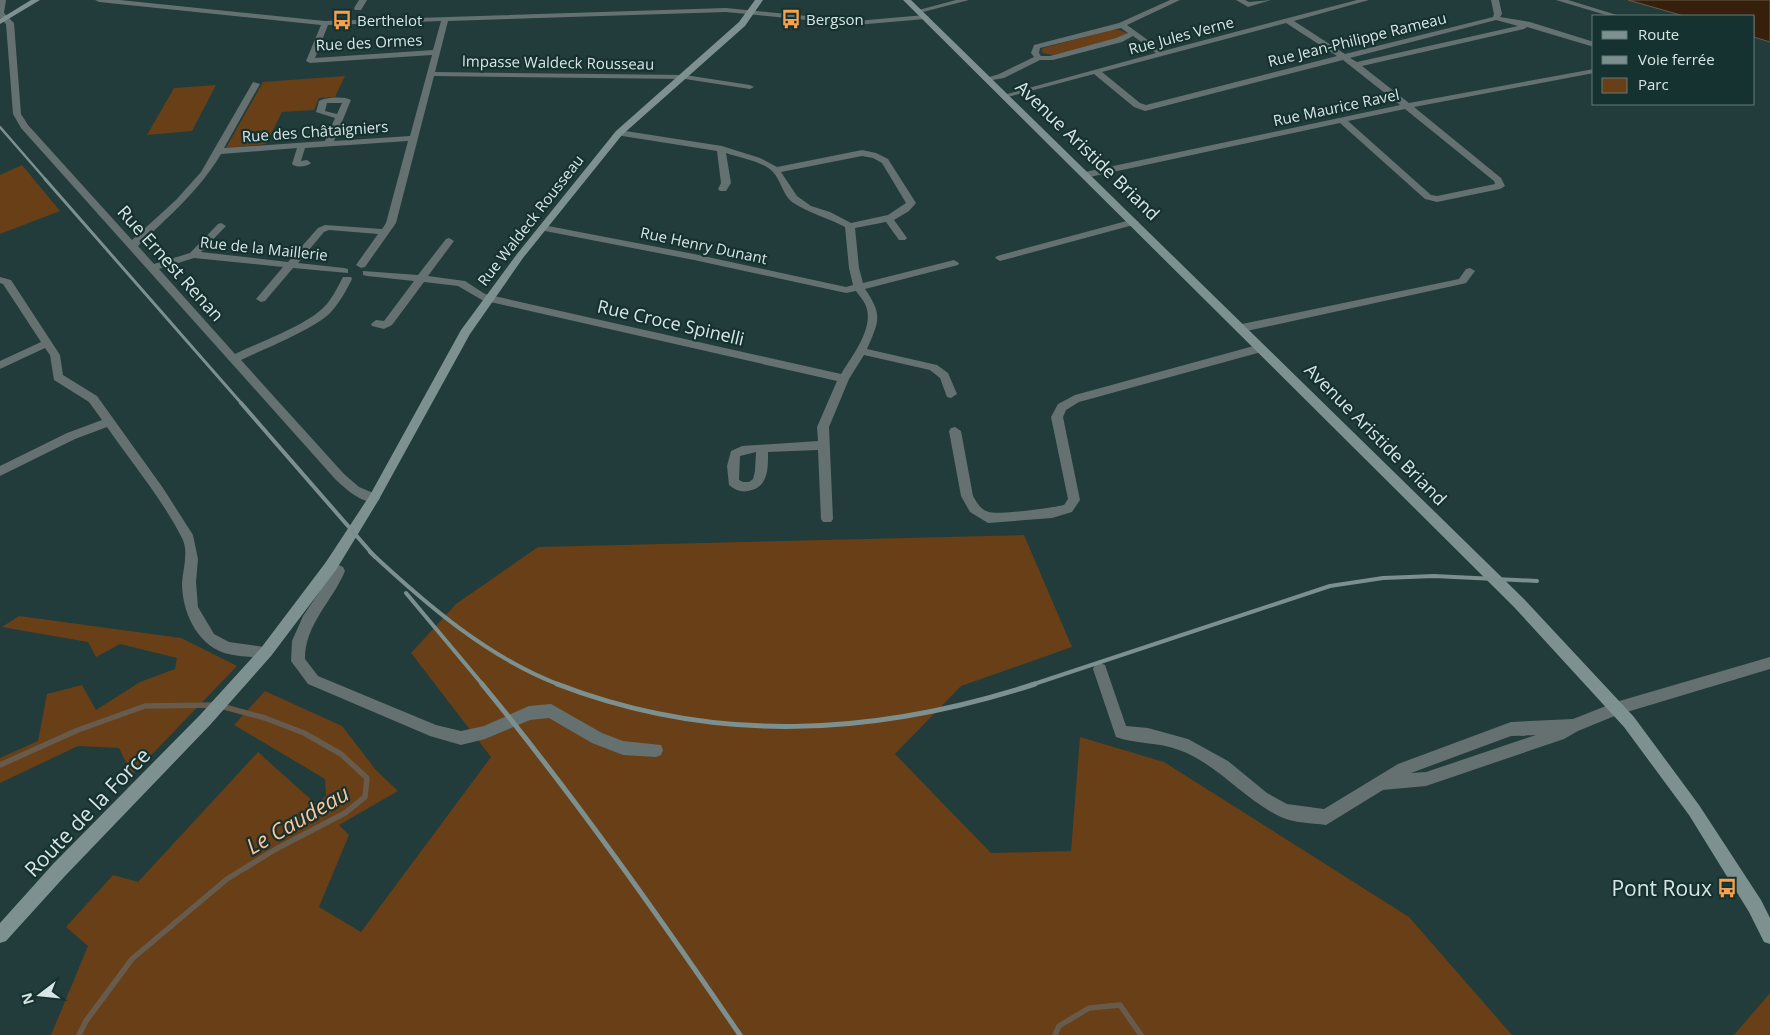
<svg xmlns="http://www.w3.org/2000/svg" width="1770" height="1035" font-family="'Open Sans',sans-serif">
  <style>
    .green { fill: #683f17 }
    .water { fill: #36200b; stroke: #665b4c }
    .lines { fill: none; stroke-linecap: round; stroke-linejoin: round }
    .stream { stroke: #665b4c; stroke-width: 5.5 }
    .street { fill: #647170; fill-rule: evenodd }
    .secondary { fill: #7d9190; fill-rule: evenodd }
    .rail-far3 { stroke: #7b908f; stroke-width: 2.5 }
    .rail-far2 { stroke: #7b908f; stroke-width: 3 }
    .rail-far1 { stroke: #7b908f; stroke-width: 4 }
    .rail { stroke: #7b908f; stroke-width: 5 }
    .labels { text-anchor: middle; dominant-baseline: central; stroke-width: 4.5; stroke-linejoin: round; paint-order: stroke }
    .far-poi-label { font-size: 15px; fill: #d7e6e5; stroke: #163230; text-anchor: start }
    .far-street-label { font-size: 15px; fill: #d7e6e5; stroke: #163230 }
    .street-label { font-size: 18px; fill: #d7e6e5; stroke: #163230 }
    .near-street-label { font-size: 21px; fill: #d7e6e5; stroke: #163230 }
    .near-poi-label { font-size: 21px; fill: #d7e6e5; stroke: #163230; text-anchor: end }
    .near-water-label { font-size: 22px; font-style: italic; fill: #fdc495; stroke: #163230 }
  </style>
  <rect width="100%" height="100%" fill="#213c3a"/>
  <g class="green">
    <polygon points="1111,30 1119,30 1127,33 1126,36 1053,55 1043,53 1041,50 1043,48"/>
    <polygon points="345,76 335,97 319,98 314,110 282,112 266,144 226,148 263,82"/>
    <polygon points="216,85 192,131 147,135 174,88"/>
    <polygon points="22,165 60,211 0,234 0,175"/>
    <polygon points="1024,535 1072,647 961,686 895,754 991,853 1071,851 1080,737 1164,762 1409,917 1512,1035 51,1035 88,946 66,927 113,875 138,882 258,752 316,804 326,796 325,779 234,725 265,691 342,726 376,770 398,791 339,825 349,835 319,907 361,932 491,757 411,653 456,604 538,547"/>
    <polygon points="19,616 181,638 237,666 132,775 119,748 78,746 0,783 0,758 38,741 47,694 82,685 96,710 140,682 175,669 177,658 120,644 96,657 88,642 2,627"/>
    <polygon points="1770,993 1770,1035 1734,1035"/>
  </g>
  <polygon class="water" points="1628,0 1770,0 1770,42 1754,37 1754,16 1684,16"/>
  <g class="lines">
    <g class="stream">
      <polyline points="0,765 78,730 145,706 217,705 265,718 304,733 341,754 367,778 365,797 345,813 276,849 227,879 132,959 86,1021 79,1035"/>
      <polyline points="1055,1035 1059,1026 1089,1008 1120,1005 1141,1035"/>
    </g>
    <g class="street">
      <path d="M0,0H6L4,13L14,23L21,114L28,125L132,240L176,200L201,172L253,82L260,84L224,148L325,141L335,118L316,112L319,101C325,97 345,96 351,100L334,141L410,136L432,55L310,63L306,61L321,25L99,2L95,0H120L325,21L726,8L856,21L925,15L929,17L925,19L856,25L726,12L448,21L435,72L685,75L750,85L754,87L750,89L685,79L434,76L396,223L365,267L361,268L356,265L378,234L329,230L324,232L298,263L344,268L348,269V273L293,268L265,301L261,302L256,299L283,267L194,258L159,269L235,354C260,342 302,327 322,309C332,300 337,288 343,277H351L352,279C346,291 340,302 331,312C315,329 264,349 241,360L344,474L359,487L378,495L380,498L378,501C364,506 346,489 336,480L21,128L13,114L6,24L0,18ZM441,21L433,50L315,58L328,25ZM327,103H342L337,114L325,111ZM408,141L386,223L382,229L325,225L318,228L288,262L201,252L226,226L221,223L218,224L190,253L154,264L138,246C168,217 200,190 221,154L297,148L292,164C296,168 307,167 311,163L307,160L301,161L305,148Z"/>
      <polygon points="359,0 367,0 361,10 355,10 354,8"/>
      <polygon points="956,0 969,0 919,13 915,11"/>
      <path d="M1170,0H1180L1127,25L1163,51L1357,0H1369L1294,21L1345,54L1493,17L1494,14L1491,0H1499L1502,14L1500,17L1530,22L1594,42V47L1527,27L1524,29L1362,66L1409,103L1594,69V73L1414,107L1501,178L1505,186L1500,189L1437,202L1425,199L1340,123L1085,178L1080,175L1085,172L1400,105L1343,60L1145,111L1134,107L1094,74L1004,98L1000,96L1156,53L1133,36L1122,42L1053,60H1040L1004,78L987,81L983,79L999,74L1034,57L1031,53L1034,45L1119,23ZM1496,20L1518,26L1357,62L1350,58ZM1286,23L1337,56L1146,105L1140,103L1102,72ZM1121,28L1128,33L1116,38L1050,56H1041L1039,53L1040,48ZM1405,109L1494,181L1495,184L1437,196L1431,195L1348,121Z"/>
      <polygon points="1236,0 1245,0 1249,2 1271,0 1248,7"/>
      <polygon points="1556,0 1568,0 1620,16 1609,16"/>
      <path d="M619,130L722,146L760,158L777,167L862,150L876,153L888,159L916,203L909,211L894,220L907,238L905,240H899L886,222L855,228L859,268L863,283L954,260L959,263L958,265L865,289C883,315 879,321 867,349L937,365L948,373L957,394L951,398L947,397L940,378L930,370L864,355L849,379L829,427L833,519L831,522H823L821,519L818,450L768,452C768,466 769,485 752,490C743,493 736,491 729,485L727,466L731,451L742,446L818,441L817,427L837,381L482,300L458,286L424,282L392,325L384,329L372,326L371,324L376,320L384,321L414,281L367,276L363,275V271L418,275L446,239L449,238L454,241L428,276L465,281L485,294L841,374C852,356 876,326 865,304C863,300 859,295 856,291L846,293L694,260L540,230L538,228L543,225L694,254L846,287L853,285L849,268L845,227C828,218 808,213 792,202C783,195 781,181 773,172C762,161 740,158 726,153L731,183L726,191H720L718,189L721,183L717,151L616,135L615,133ZM862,156L873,158L882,163L906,203L888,215L851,223L830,212L811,206L797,196L781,172ZM756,452L755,471L753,479L749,482H743L739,480L740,456Z"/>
      <polygon points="1134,219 1139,222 1137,224 1000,261 995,258 997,256"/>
      <polygon points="1470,268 1475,271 1466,283 1462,284 1242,332 1237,328 1242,324 1459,279 1466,269"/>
      <path d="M0,277L11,280L60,355L63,375L97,396L163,488L193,535L198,559L196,582L198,607L214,634L229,642L271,648L273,652L271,656L266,658C253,657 237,657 224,653C196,643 182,611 182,583C183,568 189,552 182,538C162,499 132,463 107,427L75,439L0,476V466L67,433L102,420L89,402L54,380L50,355L45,348L0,369V361L41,342L3,284L0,283Z"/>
      <path d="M1261,344L1266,348L1265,351L1079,402L1066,410L1063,417L1080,500L1072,512L1052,518L988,523L970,512L961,496L949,431L951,428L955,427L961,431L973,496C977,503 981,510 989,512C997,515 1053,508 1064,505L1068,499L1051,417L1058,404L1075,395Z"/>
      <path d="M331,561L343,567L345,571C332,602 305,624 305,659L318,676L436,725L461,731L484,726L529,706L551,704L602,733L623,741L661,745L663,750L661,755L656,757L623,755L592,743L549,718L530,720L485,739L461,745L430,736L308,684L291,661L292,641L303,616L328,579L331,573L325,566L326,562Z"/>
      <path d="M1770,657V669L1617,715L1578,731L1564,739L1426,786L1383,790L1326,825C1312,823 1294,823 1281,817C1244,800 1218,764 1179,750C1159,742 1134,744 1116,737L1093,669L1095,665L1100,663L1105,665L1126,726L1148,728L1188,739L1228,761L1267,793L1287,804L1324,809L1398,764L1511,722L1573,719L1616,702ZM1536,735L1426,772L1411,773L1511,736Z"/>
    </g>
    <g class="secondary">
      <polygon points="31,0 40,0 0,24 0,19"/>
      <polygon points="755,0 763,0 745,26 622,135 523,258 470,334 378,501 336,570 271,656 210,725 65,876 6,941 0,943 0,923 53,864 200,715 261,648 326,562 370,495 461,330 517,254 616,131 739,22"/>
      <polygon points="903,0 911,0 1524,599 1634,717 1699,805 1761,900 1770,918 1770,944 1764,942 1749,912 1689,815 1624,727 1514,607"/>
    </g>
    <polyline class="rail-far3" points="0,127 46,180"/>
    <polyline class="rail-far2" points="45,179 242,404"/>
    <g class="rail-far1">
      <polyline points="241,403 375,557"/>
      <path d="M370,552C427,605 487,657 560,685"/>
      <polyline points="406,593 483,685"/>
      <polyline points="1031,685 1330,586 1383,578 1434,576 1537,581"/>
    </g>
    <g class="rail">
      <path d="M482,684C574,796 658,915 740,1035"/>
      <path d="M557,684C715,745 875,736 1035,684"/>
    </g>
  </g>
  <defs>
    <symbol id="bus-bare" viewBox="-9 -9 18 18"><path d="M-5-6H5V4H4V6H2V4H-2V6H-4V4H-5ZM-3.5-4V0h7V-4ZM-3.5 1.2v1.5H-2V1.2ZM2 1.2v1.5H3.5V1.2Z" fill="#f9a04c" stroke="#163230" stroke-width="2.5" paint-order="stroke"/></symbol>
  </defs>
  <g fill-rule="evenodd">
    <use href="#bus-bare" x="777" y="5" width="28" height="28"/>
    <use href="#bus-bare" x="328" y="6" width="28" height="28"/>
    <use href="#bus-bare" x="1713" y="874" width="28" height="28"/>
  </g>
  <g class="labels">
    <g class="far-poi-label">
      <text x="806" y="19">Bergson</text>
      <text x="357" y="20">Berthelot</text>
    </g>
    <g class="far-street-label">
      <text transform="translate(1181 35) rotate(-15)">Rue Jules Verne</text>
      <text transform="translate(1357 39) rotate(-14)">Rue Jean-Philippe Rameau</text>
      <text transform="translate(369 42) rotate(-3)">Rue des Ormes</text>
      <text transform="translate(558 62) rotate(1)">Impasse Waldeck Rousseau</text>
      <text transform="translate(1336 107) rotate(-12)">Rue Maurice Ravel</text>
      <text transform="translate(315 131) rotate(-4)">Rue des Châtaigniers</text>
      <text transform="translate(530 220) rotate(-52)">Rue Waldeck Rousseau</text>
      <text transform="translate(704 245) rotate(12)">Rue Henry Dunant</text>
      <text transform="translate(264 248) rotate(6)">Rue de la Maillerie</text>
    </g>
    <g class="street-label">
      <text transform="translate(1088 150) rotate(44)">Avenue Aristide Briand</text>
      <text transform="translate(171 263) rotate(48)">Rue Ernest Renan</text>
      <text transform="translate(671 322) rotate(13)">Rue Croce Spinelli</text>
      <text transform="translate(1376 434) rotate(45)">Avenue Aristide Briand</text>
    </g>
    <g class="near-street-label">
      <text transform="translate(87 812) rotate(-46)">Route de la Force</text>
    </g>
    <g class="near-poi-label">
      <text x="1712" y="888">Pont Roux</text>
    </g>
    <g class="near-water-label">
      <text transform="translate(297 819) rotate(-30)">Le Caudeau</text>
    </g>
  </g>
  <rect x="1592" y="15" width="162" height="90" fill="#163230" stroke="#637a78"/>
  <rect x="1602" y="31" width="25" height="8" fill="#7d9190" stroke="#637a78"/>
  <text x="1638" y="40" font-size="15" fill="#d7e6e5">Route</text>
  <rect x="1602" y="56" width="25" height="8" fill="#7b908f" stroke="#637a78"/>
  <text x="1638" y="65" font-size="15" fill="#d7e6e5">Voie ferrée</text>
  <rect x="1602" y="78" width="25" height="15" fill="#683f17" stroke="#637a78"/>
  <text x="1638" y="90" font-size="15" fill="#d7e6e5">Parc</text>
  <g transform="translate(40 995) rotate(254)" stroke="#163230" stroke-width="4" paint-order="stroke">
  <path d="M0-4L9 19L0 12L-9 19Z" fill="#d7e6e5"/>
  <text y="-8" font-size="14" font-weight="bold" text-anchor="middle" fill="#d7e6e5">N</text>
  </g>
</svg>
